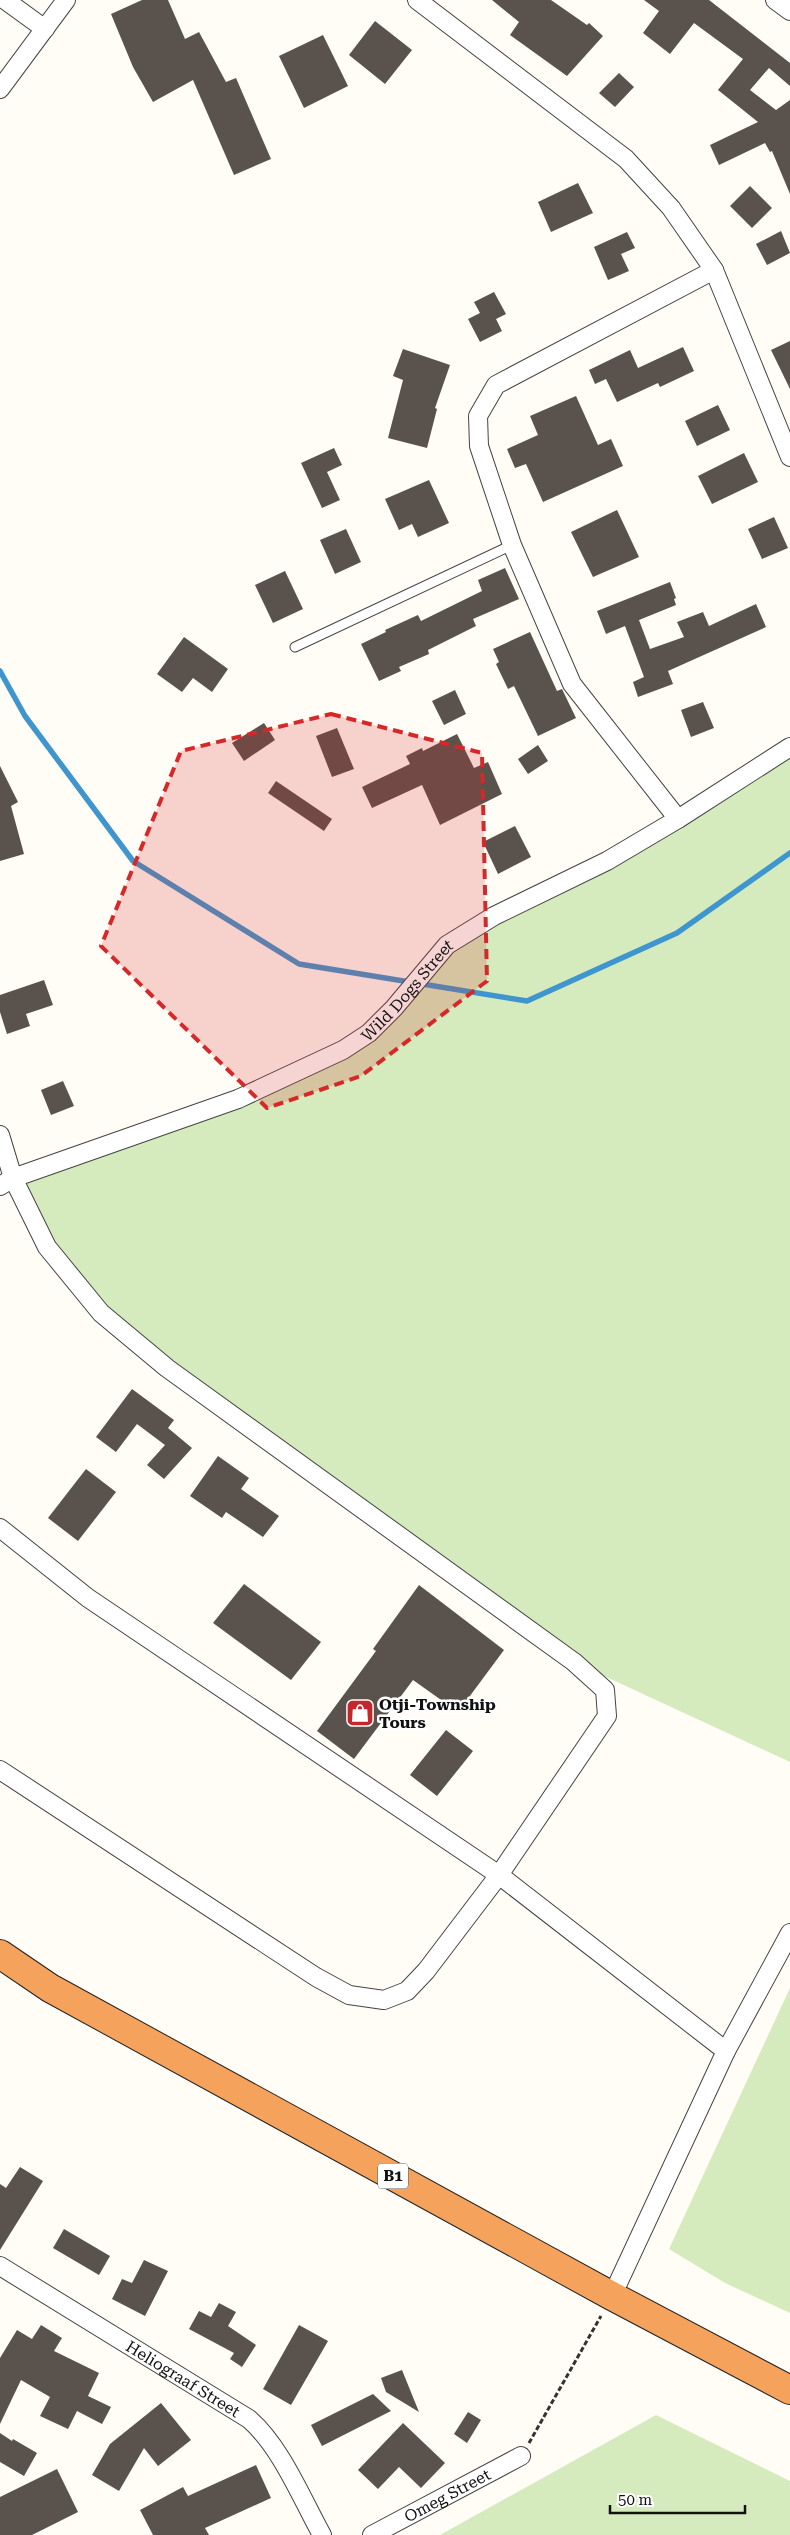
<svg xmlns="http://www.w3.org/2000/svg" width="790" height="2535" font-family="'Roboto Serif',serif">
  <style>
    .green { fill: #d5ebbd }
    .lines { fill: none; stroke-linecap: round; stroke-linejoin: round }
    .stream { stroke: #3f96cf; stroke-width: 5.5 }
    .building { fill: #5a524d }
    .lane-casing { stroke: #444; stroke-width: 11 }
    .street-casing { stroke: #444; stroke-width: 20 }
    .highway-casing { stroke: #222; stroke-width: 30 }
    .path { stroke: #333; stroke-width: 3; stroke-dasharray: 5 2.5; stroke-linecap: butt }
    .lane { stroke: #fff; stroke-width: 9 }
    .street { stroke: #fff; stroke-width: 18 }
    .highway { stroke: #f5a25d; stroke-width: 28 }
    .marked { fill: #d62828; fill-opacity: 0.2; stroke: #d62828; stroke-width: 4; stroke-dasharray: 10 6; stroke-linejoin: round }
    .labels { text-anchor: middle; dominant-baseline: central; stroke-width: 5; stroke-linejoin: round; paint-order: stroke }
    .shield { fill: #fff; stroke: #585858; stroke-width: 1 }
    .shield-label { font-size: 15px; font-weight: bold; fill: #111 }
    .street-label { font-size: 16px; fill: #111; stroke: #fff }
    .poi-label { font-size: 16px; font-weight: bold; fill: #111; stroke: #fff; text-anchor: start }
  </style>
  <rect width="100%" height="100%" fill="#fffdf5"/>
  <g class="green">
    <polygon points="790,747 790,1762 574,1662 167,1368 47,1247 13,1178 343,1050 447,945"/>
    <polygon points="790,1988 790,2313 725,2283 669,2249"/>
    <polygon points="656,2415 790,2481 790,2535 440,2535"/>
  </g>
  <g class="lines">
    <polyline class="stream" points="0,671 25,716 133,861 299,964 527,1001 677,933 790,853"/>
  </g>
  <g class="building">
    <polygon points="142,0 168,0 185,39 199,32 226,82 236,78 271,159 234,175 193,80 153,102 133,67 111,14"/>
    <polygon points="492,0 551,0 587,25 589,23 603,36 567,76 510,35 519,22"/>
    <polygon points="644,0 709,0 790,63 790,86 769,68 750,90 776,110 790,100 790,194 772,151 770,152 765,143 719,165 710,145 758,122 718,90 743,59 694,23 670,54 643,33 659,11"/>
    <polygon points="375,21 412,50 385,84 349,55"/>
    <polygon points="323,35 348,86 304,108 279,56"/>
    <polygon points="619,73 634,87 615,107 599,93"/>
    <polygon points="578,183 593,213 551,232 538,202"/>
    <polygon points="750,186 772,208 752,228 730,206"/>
    <polygon points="781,231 790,253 767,265 756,244"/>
    <polygon points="627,232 635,248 621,254 629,271 608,280 594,247"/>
    <polygon points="494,292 506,314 496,319 502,331 480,342 468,319 480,313 474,302"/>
    <polygon points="790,341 790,389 771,350"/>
    <polygon points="683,347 694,371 660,387 658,383 617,402 606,379 595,384 589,370 630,350 638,368"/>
    <polygon points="403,349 450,365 435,408 437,409 427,448 388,438 403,380 393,376"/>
    <polygon points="576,396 598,445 611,439 623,466 543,502 526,464 515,468 507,449 538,435 530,416"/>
    <polygon points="718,405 730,430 697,446 685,421"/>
    <polygon points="334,448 342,465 327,472 340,500 322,508 301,463"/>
    <polygon points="744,453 758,482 712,504 698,476"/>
    <polygon points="429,480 449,523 418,537 412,524 399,530 385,499"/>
    <polygon points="617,510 639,557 593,577 571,532"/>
    <polygon points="774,517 788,548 762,559 748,529"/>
    <polygon points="346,529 361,562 335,574 320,540"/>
    <polygon points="505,568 519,599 473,619 476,626 428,650 429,654 399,667 401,671 379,681 361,644 386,632 385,630 418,615 421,621 482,591 478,580"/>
    <polygon points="285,571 303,609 273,623 255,585"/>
    <polygon points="670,582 676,598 674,599 676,605 639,620 650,649 684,637 677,622 703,612 709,626 756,604 766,627 668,671 673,684 638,697 633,682 644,677 625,626 606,634 597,611"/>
    <polygon points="530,632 557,691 562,689 576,718 538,736 514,686 508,689 496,664 499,662 493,649"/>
    <polygon points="184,637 228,669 212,692 193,678 182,692 157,674"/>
    <polygon points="455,690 466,714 444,725 432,701"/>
    <polygon points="703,702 714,728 691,737 681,710"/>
    <polygon points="264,723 275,740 244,761 232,743"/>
    <polygon points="337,728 354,769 332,777 316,736"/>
    <polygon points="457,734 474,768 488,762 502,794 440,825 422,785 372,808 362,787 410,764 406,756 422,748 423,751"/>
    <polygon points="538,745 548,761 528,774 518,759"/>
    <polygon points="0,766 18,802 11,806 24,854 0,861"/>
    <polygon points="276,781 332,819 324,831 268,793"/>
    <polygon points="515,826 531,857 498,874 483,842"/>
    <polygon points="44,980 53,1005 26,1014 30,1026 7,1034 0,1012 0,995"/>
    <polygon points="63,1081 74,1106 51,1115 41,1090"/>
    <polygon points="132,1389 174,1420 168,1428 192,1448 164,1479 147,1465 165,1445 137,1424 116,1452 96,1437"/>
    <polygon points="218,1456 249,1478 241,1489 279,1516 263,1537 226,1512 222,1518 190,1496"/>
    <polygon points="86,1469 116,1492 78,1541 48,1518"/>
    <polygon points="244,1584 321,1642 291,1680 213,1623"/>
    <polygon points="419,1585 504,1650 458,1712 413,1680 354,1759 317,1731 376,1651 373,1649"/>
    <polygon points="446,1730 473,1751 437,1796 410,1775"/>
    <polygon points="20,2167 43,2181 0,2250 0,2184 6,2188"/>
    <polygon points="64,2229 110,2256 99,2275 53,2248"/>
    <polygon points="144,2260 168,2271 145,2316 112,2299 122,2279 132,2283"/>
    <polygon points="219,2303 236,2312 228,2326 256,2345 242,2367 230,2359 234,2353 189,2329 199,2311 211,2317"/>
    <polygon points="41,2325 62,2338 54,2351 99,2373 88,2396 111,2407 102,2424 77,2411 68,2429 40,2416 50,2397 21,2380 0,2424 0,2358 17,2330 32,2339"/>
    <polygon points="299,2325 328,2341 291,2405 263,2389"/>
    <polygon points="402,2370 419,2412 386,2392 381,2378"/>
    <polygon points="373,2394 391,2411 322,2446 311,2425"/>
    <polygon points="161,2403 191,2440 158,2466 144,2448 119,2491 92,2475 110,2444"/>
    <polygon points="468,2412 481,2420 467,2443 454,2434"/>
    <polygon points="403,2423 445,2463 421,2488 399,2467 378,2489 358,2470"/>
    <polygon points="0,2433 12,2441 13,2439 37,2453 24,2476 0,2462"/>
    <polygon points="256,2465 271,2498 205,2528 209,2535 153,2535 140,2510 183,2487 188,2496"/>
    <polygon points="57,2469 78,2512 32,2535 0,2535 0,2497"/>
  </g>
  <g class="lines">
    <defs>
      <polyline id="lane" points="295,647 512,545"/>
      <g id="street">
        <polyline points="5,0 45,29"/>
        <polyline points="417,0 626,159 671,208 714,270 790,457"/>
        <polyline points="775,0 790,11"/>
        <polyline points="0,89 66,0"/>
        <polyline points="678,819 572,684 512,545 479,446 478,416 496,385 714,270"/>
        <polyline points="0,1135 13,1178 47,1247 101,1313 167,1368 574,1662 605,1690 607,1716 499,1875 426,1971 407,1991 384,2000 349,1995 316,1977 0,1770"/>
        <path id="s1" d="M0,1186L13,1178L238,1099L343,1050L369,1033L394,1008L447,945L494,916L607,861L678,819L790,747"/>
        <polyline points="0,1528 88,1598 499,1875 726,2051"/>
        <path id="s2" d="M0,2266L249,2419C281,2447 301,2497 322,2535"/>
        <polyline points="612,2296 726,2051 790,1933"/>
        <path id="s3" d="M372,2535L521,2456"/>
      </g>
      <polyline id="highway" points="0,1954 50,1988 612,2296 790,2390"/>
    </defs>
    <use href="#lane" class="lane-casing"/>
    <use href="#street" class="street-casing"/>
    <use href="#highway" class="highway-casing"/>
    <polyline class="path" points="529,2443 601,2316"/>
    <use href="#lane" class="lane"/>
    <use href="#street" class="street"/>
    <use href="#highway" class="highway"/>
  </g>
  <path class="marked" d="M331,714L482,753L487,981L361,1076L267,1108L101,946L181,751Z"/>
  <defs>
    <symbol id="shop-square" viewBox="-11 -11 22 22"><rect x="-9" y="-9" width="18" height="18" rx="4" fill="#c4262e" stroke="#fff"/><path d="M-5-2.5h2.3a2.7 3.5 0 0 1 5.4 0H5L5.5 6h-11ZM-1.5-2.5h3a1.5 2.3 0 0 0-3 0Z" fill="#fff"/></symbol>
  </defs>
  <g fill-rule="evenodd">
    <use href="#shop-square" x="344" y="1697" width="32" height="32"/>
  </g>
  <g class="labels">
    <rect class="shield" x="378" y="2163.5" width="30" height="25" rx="4"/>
    <g class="shield-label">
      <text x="393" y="2176">B1</text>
    </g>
    <g class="street-label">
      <text stroke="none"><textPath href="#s1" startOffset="458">Wild Dogs Street</textPath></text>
      <text stroke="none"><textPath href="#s2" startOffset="215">Heliograaf Street</textPath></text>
      <text stroke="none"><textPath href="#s3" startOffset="85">Omeg Street</textPath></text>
    </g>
    <g class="poi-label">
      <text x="379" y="1704">Otji-Township<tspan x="379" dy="18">Tours</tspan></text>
    </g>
  </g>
  <path d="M610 2505v8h135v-8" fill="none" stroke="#111111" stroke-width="2.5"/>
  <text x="618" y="2505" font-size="15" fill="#111111" stroke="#ffffff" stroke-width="4" paint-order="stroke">50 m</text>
</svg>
